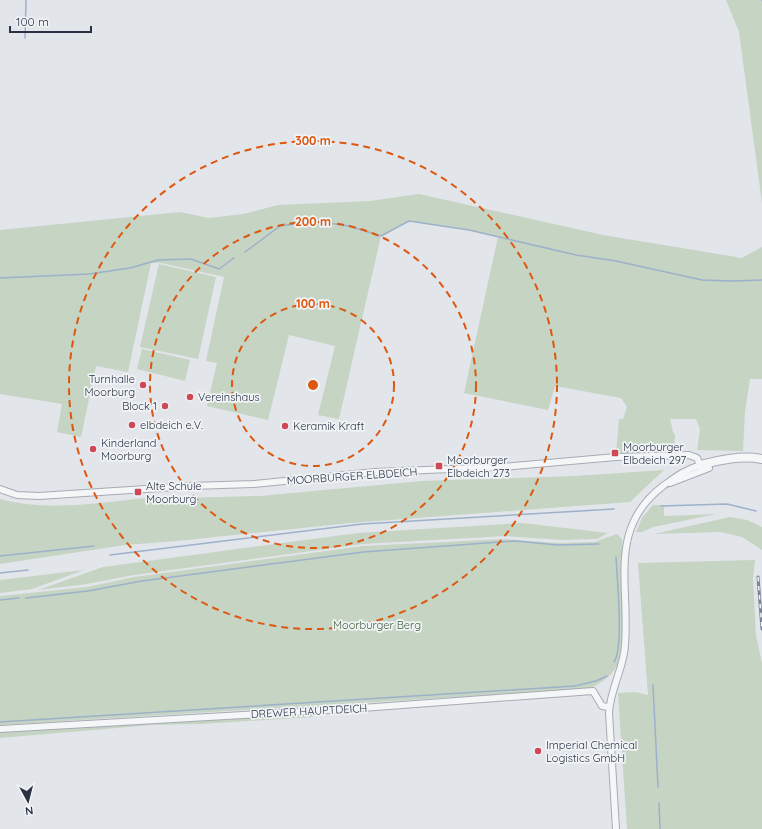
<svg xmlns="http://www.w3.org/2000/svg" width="762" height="829" font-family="Quicksand,sans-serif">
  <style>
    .green { fill: #c6d4c3 }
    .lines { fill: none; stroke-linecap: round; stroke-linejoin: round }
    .stream { stroke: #9db1ca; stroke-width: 1.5 }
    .minor-casing { stroke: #a7abb4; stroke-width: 8 }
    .tertiary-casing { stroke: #a7abb4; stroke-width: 10 }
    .minor { stroke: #f4f6f8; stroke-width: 6 }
    .tertiary { stroke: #f4f6f8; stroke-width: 8 }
    .rail-casing { stroke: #7b8394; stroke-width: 3 }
    .rail { stroke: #f1f4f7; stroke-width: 1.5; stroke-dasharray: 4.5; stroke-linecap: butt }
    .ring { fill: none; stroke: #de570f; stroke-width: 2; stroke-dasharray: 7 5 }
    .poi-dot { fill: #ce4856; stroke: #f1f4f7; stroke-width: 1.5 }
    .labels { text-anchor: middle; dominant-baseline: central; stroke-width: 3.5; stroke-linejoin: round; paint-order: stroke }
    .poi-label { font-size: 11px; fill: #2a3142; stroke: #f1f4f7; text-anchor: start }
    .street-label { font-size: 11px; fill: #2a3142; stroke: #f1f4f7 }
    .park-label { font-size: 11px; fill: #3d5e37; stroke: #f1f4f7 }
    .centre { fill: #de570f; stroke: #f1f4f7; stroke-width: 2 }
    .ring-label { font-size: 12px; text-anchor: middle; font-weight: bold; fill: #de570f; stroke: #f1f4f7; stroke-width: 3.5; stroke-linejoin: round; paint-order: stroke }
  </style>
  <rect width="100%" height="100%" fill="#e2e5ea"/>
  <g class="green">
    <polygon points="726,0 762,0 762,203 739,32"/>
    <polygon points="419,194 603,235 742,258 762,247 762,379 750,379 745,411 743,451 697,450 700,429 696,419 670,419 673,432 675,435 674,451 616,454 619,419 623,419 627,407 621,398 555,386 548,410 464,393 498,237 469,230 409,221 381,236 339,419 318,415 335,346 289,335 268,420 207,406 217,363 206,361 224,277 161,263 151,263 128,372 96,366 81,437 57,432 62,404 0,394 0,230 180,212 209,218 243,214 278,205 370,201"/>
    <polygon points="159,264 216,277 198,359 140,347"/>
    <polygon points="142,349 190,360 185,381 137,369"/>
    <path d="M664,470L630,502L351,523L177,541L125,545L0,564V499C59,515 123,497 182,496L183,498L260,496L422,481L575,476Z"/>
    <polygon points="653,505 664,505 664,516 717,514 653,527 642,532 636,532 642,518"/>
    <polygon points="730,517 747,520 762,527 762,550 742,537 721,532 654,534"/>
    <polygon points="522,523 608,533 597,539 562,540 506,536 363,544 134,575 87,584 38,590 103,567 358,533"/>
    <path d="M617,534L622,539L624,649C618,670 607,682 587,689L0,725V596L87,587L134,577L363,546L505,539L556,543L594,542Z"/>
    <polygon points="755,560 753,578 756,635 762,663 762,829 627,829 618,693 635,692 648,695 638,563"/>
    <polygon points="84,570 32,589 0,593 0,580"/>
    <polygon points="317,712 314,717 201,724 152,725 0,738 0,731"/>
  </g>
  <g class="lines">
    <g class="stream">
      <polyline points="762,0 762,1"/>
      <polyline points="25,38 26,0"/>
      <polyline points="245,252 280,226 315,221 349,226 381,236 409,221 469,230 576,255 616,261 702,280 733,281 762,280"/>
      <polyline points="0,278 89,274 130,268 158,260 191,259 219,269 234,258"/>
      <polyline points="661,506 727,504 756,511"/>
      <polyline points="110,555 362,524 614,509"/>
      <polyline points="0,556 94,546"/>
      <polyline points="0,573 28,570"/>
      <polyline points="26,598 88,591 142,581 363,552 515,541 558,545 599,544"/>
      <polyline points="0,600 19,598"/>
      <path d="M614,662C624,648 617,578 616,557"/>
      <polyline points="653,685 658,787"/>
      <polyline points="0,722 575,686 596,681 607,676"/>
      <polyline points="659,803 660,829"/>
    </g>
    <defs>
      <g id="minor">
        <polyline points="670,483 709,468"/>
        <polyline points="0,489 17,495 39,496 191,486 253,484 375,472 502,467 616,457 689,455 697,458 700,465"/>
        <polyline points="0,729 362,708 593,691 602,706 609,707"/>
        <path d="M616,829L609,713C610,689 624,668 625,645C630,584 607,529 663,486C677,476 683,471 700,465"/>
      </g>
      <path id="tertiary" d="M700,465C720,460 741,455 762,459"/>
    </defs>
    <use href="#minor" class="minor-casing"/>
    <use href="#tertiary" class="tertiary-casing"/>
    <use href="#minor" class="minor"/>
    <use href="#tertiary" class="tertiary"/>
    <defs>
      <polyline id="rail" points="758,577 762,629"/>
    </defs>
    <use href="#rail" class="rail-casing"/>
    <use href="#rail" class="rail"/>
  </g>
  <g class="ring">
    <circle cx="313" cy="385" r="81"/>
    <circle cx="313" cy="385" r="163"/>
    <circle cx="313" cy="385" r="244"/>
  </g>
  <g class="poi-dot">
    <circle cx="143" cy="385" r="4"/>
    <circle cx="190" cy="397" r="4"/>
    <circle cx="165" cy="406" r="4"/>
    <circle cx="132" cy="425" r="4"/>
    <circle cx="285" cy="426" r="4"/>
    <circle cx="93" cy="449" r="4"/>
    <rect x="611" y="449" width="8" height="8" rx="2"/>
    <rect x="435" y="462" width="8" height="8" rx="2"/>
    <rect x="134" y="488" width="8" height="8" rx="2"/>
    <circle cx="538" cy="751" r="4"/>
  </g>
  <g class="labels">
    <g class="poi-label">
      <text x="135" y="379" text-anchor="end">Turnhalle<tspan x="135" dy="13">Moorburg</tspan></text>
      <text x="198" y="397">Vereinshaus</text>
      <text x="157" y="406" text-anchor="end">Block 1</text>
      <text x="140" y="425">elbdeich e.V.</text>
      <text x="293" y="426">Keramik Kraft</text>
      <text x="101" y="443">Kinderland<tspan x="101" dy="13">Moorburg</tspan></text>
      <text x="623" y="447">Moorburger<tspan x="623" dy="13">Elbdeich 297</tspan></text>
      <text x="447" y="460">Moorburger<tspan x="447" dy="13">Elbdeich 273</tspan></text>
      <text x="146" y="486">Alte Schule<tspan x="146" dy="13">Moorburg</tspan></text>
      <text x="546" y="745">Imperial Chemical<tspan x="546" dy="13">Logistics GmbH</tspan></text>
    </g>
    <g class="street-label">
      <text transform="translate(352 476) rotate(-4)">MOORBURGER ELBDEICH</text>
      <text transform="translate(309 711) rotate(-3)">DREWER HAUPTDEICH</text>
    </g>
    <g class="park-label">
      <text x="377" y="625">Moorburger Berg</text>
    </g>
  </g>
  <circle cx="313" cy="385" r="6" class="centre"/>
  <g class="ring-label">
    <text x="313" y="145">300 m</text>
    <text x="313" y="226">200 m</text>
    <text x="313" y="308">100 m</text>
  </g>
  <g transform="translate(28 801) rotate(173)" stroke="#f1f4f7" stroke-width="3" paint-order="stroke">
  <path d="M0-3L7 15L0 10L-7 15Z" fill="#2a3142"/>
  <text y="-6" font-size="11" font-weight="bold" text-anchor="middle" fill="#2a3142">N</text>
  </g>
  <path d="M10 26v6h81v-6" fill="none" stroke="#2a3142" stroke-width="2"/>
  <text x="16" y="26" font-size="12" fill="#2a3142" stroke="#f1f4f7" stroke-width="3" paint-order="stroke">100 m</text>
</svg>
